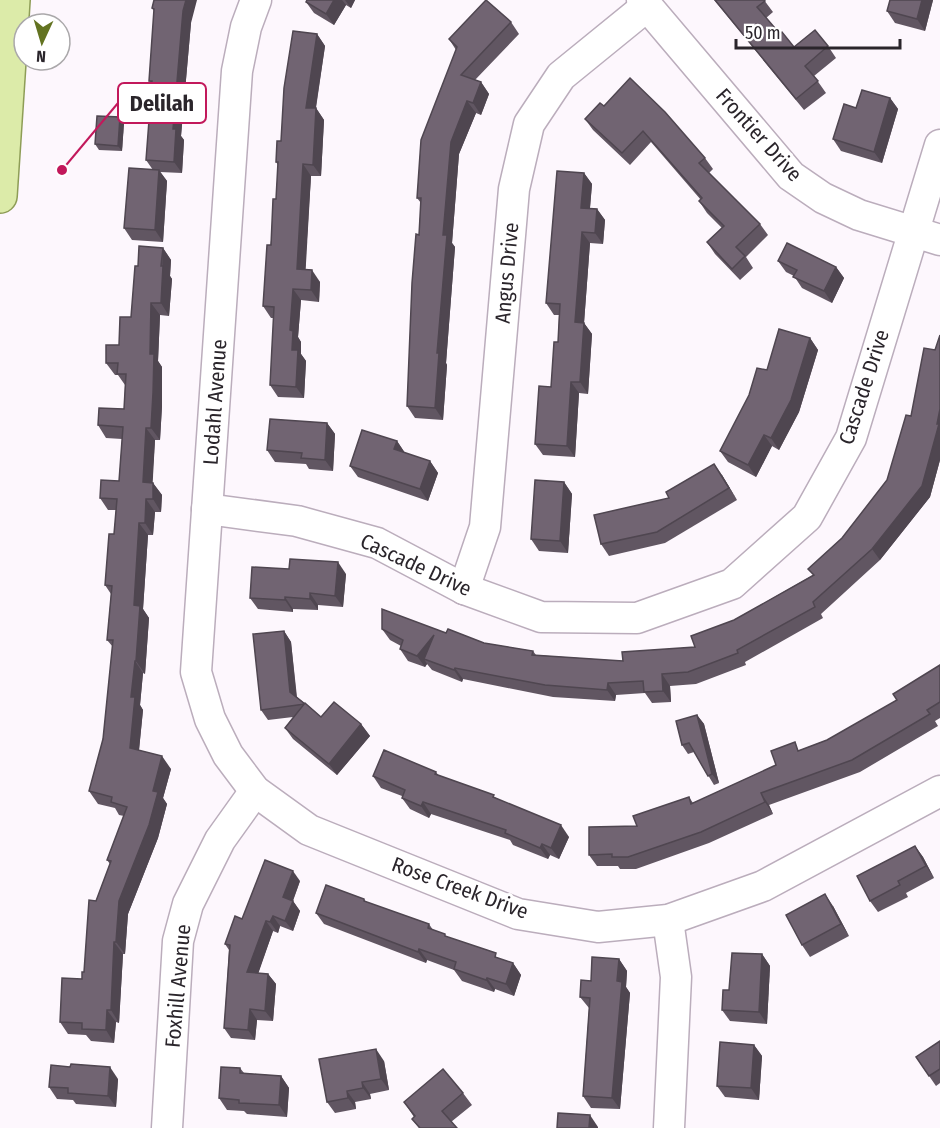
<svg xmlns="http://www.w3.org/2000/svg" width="940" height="1128" font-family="'Fira Sans Condensed',sans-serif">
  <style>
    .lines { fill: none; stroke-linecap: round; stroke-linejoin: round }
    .minor-casing { stroke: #bbadbc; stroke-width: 33 }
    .major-casing { stroke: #8e9d57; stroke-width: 36 }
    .minor { stroke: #fff; stroke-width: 30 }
    .major { stroke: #dceba9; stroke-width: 33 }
    .wall { fill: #615662 }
    .shaded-wall { fill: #4f4650 }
    .building { fill: #716472; stroke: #4f4650; stroke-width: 1.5 }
    .labels { text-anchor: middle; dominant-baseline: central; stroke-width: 6; stroke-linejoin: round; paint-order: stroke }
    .street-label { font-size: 21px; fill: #2a252b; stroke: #fff }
    .leader { fill: none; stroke: #c2185b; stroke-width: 2 }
    .callout-dot { fill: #c2185b; stroke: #fff; stroke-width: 2 }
    .callout { fill: #fff; stroke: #c2185b; stroke-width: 2 }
    .callout-label { font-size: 22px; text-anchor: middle; font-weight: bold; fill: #2a252b }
  </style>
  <rect width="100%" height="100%" fill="#fdf7fd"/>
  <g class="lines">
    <defs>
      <g id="minor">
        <polyline points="256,0 246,27 237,71 196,672 210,719 228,755 255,791 309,830 518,914 598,927 668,920 763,886 940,791"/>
        <polyline points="642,0 791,176 823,198 859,215 940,240"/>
        <polyline points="207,509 297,521 377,543 464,589 541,617 637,618 732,584 807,517 851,438 940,145"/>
        <polyline points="464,589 485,527 514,189 529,124 561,76 647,6"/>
        <polyline points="668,920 676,977 669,1128"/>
        <polyline points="167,1128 178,941 188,904 220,840 255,791"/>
      </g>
      <polyline id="major" points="0,196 13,0"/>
    </defs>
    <use href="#minor" class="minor-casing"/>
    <use href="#major" class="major-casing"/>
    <use href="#minor" class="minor"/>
    <use href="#major" class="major"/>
  </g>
  <g class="wall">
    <polygon points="307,0 355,0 351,8 346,5 334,25 314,13 306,2"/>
    <polygon points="714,0 764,0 773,12 766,18 780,34 794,47 828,46 836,58 814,76 826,93 804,110"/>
    <polygon points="890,0 933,0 925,31 895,23 887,11"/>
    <polygon points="152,8 191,23 181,136 184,140 182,173 160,172 167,181 163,242 132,240 124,228 153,170 146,160 152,85 149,81 154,11"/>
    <polygon points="511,22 519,34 475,80 481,82 489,94 481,115 476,113 459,154 452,243 455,247 446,363 447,365 443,420 415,418 407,406 421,203 417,198 456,50 449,39"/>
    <polygon points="317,34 325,46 316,108 324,120 321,176 311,176 305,270 320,282 319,302 301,300 298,337 301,342 301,354 306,361 304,398 278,397 270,385 274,318 271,318 263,306 276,199 278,165 276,162 281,141"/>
    <polygon points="890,98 898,109 882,163 841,151 833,139"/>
    <polygon points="604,106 705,158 713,169 709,173 760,224 768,235 746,257 753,268 740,280 715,254 707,242 722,228 707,213 699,201 701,200 651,142 630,165 593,130 585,119"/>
    <polygon points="124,123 122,151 99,150 95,144"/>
    <polygon points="584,173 592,184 590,208 597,209 605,220 603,244 590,243 584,323 592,334 588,394 579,393 575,457 543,455 535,444 551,387 558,342 559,315 554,315 546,303"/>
    <polygon points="163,248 171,260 170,276 172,279 169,316 160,315 158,361 162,367 162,406 160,440 155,440 152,483 153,483 162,495 161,512 155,512 153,535 148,535 143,609 149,618 145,674 143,673 140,705 143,710 139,750 171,769 163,798 167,804 158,838 128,914 125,954 123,954 119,1023 116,1022 114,1043 91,1041 86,1035 68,1034 60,1022 82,979 84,972 96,901 110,864 107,860 124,816 119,815 115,808 98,804 89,791 103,739 113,647 107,640 111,594 105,585 114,534 116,510 108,510 100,498 119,481 122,439 106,438 98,425 124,409 125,385 118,375 115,375 106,363 119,345 131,317 138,266"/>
    <polygon points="778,261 836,267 844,278 832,303 802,288 794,276 786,272"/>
    <polygon points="940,335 940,460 930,497 880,560 821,614 823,618 745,662 746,665 696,684 670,686 671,702 652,703 645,693 616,695 615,701 553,697 463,679 462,682 432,670 427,664 425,667 408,661 400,649 401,646 390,640 382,629 446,633 484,643 533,651 536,655 623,661 695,647 734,620 813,575 808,569 842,538 887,480 935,350"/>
    <polygon points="810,338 818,350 799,412 779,450 772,446 756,477 728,462 720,451 767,370"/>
    <polygon points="327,423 335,434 333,471 309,469 306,464 275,462 267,450"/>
    <polygon points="397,441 405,453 430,461 438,473 428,501 358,477 350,466"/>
    <polygon points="722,475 737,500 665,543 609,556 601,544 669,498"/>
    <polygon points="564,482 572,494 568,553 539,551 531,539"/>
    <polygon points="289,569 346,574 343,607 318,605 318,610 293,609 293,612 258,609 250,598"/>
    <polygon points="284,631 291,642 297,697 321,717 361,724 370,736 337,775 293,739 285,728 293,717 268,720 261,710"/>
    <polygon points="940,665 940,718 935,721 938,726 860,772 769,805 773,814 709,843 636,869 620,869 618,866 597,866 589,855 637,826 689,797 693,803 776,765 800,750 827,740 897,700"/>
    <polygon points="697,715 704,724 719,783 714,785 694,752 688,754 682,745"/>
    <polygon points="436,772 439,776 496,798 569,837 559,859 550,855 548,859 513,845 510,840 431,814 429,818 410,809 402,798 402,796 381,788 373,776"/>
    <polygon points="915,846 923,857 934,878 906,893 908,897 878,912 870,901"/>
    <polygon points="300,881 293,901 300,911 293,931 280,926 278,933 273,931 258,973 268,974 276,984 273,1021 257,1020 255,1040 231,1038 224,1028 229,950 225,944 242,919"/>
    <polygon points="364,899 366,902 429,924 433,930 447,937 501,959 513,963 521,975 514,996 495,989 494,992 462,981 454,970 427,960 426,963 324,924 316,913"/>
    <polygon points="833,906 849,936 810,957 802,945"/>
    <polygon points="762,954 770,966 767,1024 730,1021 722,1010 729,990"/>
    <polygon points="619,959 627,971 626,987 630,993 620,1109 591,1108 583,1096 589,1008 580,997 591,981"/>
    <polygon points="940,1041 940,1083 936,1086 916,1057"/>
    <polygon points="754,1045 762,1056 759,1100 725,1097 717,1086"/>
    <polygon points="384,1061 389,1090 370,1094 371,1099 355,1102 356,1109 335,1113 327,1102"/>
    <polygon points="240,1068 244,1073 281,1076 289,1088 287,1117 247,1114 244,1111 227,1110 219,1098"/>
    <polygon points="118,1079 116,1107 76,1104 73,1100 57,1099 49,1087"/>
    <polygon points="463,1093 472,1105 451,1122 457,1128 419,1128 412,1119 414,1117 404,1102"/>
  </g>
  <g class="shaded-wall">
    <polygon points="186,0 197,0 191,23 181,136 184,140 182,173 174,162 173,129 183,11"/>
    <polygon points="334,0 342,0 346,5 334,25 326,14"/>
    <polygon points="345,0 355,0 351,8"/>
    <polygon points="922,0 933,0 925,31 917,19"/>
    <polygon points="317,34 325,46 314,119 306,108"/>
    <polygon points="481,82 489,94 481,115 473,103"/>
    <polygon points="890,98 898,109 882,163 874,152"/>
    <polygon points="467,101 476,113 459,154 452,243 455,247 446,363 447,365 443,420 435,408 443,235 451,142"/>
    <polygon points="316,108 324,120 321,176 313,165"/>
    <polygon points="120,117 124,123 122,151 118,146"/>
    <polygon points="303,164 311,176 305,281 297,269"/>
    <polygon points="159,170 167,181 163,242 155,230"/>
    <polygon points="584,173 592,184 589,219 581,208"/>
    <polygon points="597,209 605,220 603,244 595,233"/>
    <polygon points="582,232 590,243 584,323 592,334 588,394 580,382 575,322"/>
    <polygon points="163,248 171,260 170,276 172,279 169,316 161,303"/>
    <polygon points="836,267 844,278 832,303 824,291"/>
    <polygon points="312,270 320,282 319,302 311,290"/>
    <polygon points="293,289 301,300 298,337 301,342 301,354 306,361 304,398 296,387 290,330"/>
    <polygon points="151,303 160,315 158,361 162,367 162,406 160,440 151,428 150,354"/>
    <polygon points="810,338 818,350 799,412 779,450 771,438"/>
    <polygon points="571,382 579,393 575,457 567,446"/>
    <polygon points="940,409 940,460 930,497 880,560 872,549 937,424"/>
    <polygon points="327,423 335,434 333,471 325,460"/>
    <polygon points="146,428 155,440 152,495 143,482"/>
    <polygon points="764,435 772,446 756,477 748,465"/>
    <polygon points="397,441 405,453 394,449"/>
    <polygon points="430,461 438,473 428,501 420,489"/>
    <polygon points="714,464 722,475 737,500 729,488"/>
    <polygon points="564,482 572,494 568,553 560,541"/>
    <polygon points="153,483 162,495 161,512 153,499"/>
    <polygon points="146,499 155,512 153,535 145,523"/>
    <polygon points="139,523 148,535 143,609 149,618 145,674 136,661 134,605"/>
    <polygon points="338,562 346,574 343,607 335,596"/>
    <polygon points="310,593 318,605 318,610 310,599"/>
    <polygon points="285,597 293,609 293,612 285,600"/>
    <polygon points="284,631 291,642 297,702 290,692"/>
    <polygon points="434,635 424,659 427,664 425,667 417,656"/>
    <polygon points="135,661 143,673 140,705 143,710 138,760 130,748 131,697"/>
    <polygon points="455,668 463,679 462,682 454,670"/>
    <polygon points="662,674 670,686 671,702 663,691"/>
    <polygon points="608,683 616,695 615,701 607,690"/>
    <polygon points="697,715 704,724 719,783 712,774"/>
    <polygon points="361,724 370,736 337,775 329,764"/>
    <polygon points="162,756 171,769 163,798 167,804 158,838 128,914 125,954 116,942 119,901 153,791"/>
    <polygon points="761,793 769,805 773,814 765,802"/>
    <polygon points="423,802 431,814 429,818 421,806"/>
    <polygon points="561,825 569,837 559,859 551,848"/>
    <polygon points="542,844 550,855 548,859 540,848"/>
    <polygon points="915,846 923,857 934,878 926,866"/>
    <polygon points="293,871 300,881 290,908 283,897"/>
    <polygon points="825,894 833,906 849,936 841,924"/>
    <polygon points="293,901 300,911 293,931 285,921"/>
    <polygon points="273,916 280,926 278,933 270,922"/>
    <polygon points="266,921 273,931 255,983 247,972"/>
    <polygon points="114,942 123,954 119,1023 111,1010"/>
    <polygon points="419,949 427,960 426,963 418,952"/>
    <polygon points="762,954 770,966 767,1024 759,1012"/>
    <polygon points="619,959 627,971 626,987 630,993 620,1109 612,1098"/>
    <polygon points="513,963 521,975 514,996 506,984"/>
    <polygon points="268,974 276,984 273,1021 265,1011"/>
    <polygon points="487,978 495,989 494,992 486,980"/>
    <polygon points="250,1009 257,1020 255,1040 248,1030"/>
    <polygon points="107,1010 116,1022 114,1043 106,1030"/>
    <polygon points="754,1045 762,1056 759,1100 751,1088"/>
    <polygon points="376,1049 384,1061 389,1090 381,1079"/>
    <polygon points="110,1067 118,1079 116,1107 108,1096"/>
    <polygon points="281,1076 289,1088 287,1117 279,1105"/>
    <polygon points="362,1082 370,1094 371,1099 363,1088"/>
    <polygon points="347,1091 355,1102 356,1109 348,1098"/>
    <polygon points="590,1115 598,1127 598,1128 589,1128"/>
  </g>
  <g class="building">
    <polygon points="154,0 186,0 183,11 173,129 176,129 174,162 146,160 152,81 149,81 154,9 152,8"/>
    <polygon points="307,0 334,0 326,14 306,2"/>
    <polygon points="486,0 511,22 461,75 481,82 473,103 467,101 451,142 443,235 447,235 437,353 439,353 435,408 407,406 412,283 416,234 419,235 421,198 417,198 421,140 457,47 449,39"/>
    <polygon points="715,0 764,0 765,1 757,7 780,34 782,32 794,47 815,30 828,46 805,66 818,81 796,99"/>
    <polygon points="890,0 922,0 917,19 887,11"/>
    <polygon points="293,31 317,34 306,108 316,108 313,165 303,164 297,269 312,270 311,290 293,289 290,330 293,331 292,350 298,350 296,387 270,385 274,307 263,306 267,245 271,245 273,199 276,199 278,162 276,162 277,141 281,141 284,88"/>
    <polygon points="630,78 665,112 705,158 699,163 760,224 736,247 745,256 732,269 707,242 724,226 699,201 702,198 643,131 622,153 585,119 600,103 604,106"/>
    <polygon points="862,90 890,98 874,152 833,139 844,104 856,108"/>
    <polygon points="97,116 120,117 118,146 95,144"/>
    <polygon points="129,168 159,170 155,230 124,228"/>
    <polygon points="557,171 584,173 581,208 597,209 595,233 582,232 575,322 584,323 580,382 571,382 567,446 535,444 539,386 551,387 554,342 558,342 560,304 546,303"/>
    <polygon points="787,243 836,267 824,291 793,277 797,270 778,261"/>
    <polygon points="139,246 163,248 161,266 163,266 161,303 151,303 150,354 154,354 153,393 151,428 146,428 143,482 153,483 153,499 146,499 145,523 139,523 134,605 140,606 136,661 135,661 131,697 135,697 130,748 162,756 153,791 158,792 149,825 119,901 116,942 114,942 111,1010 107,1010 106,1030 82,1029 82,1023 60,1022 62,978 82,979 82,972 84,972 89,900 96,901 111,861 107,860 127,807 111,802 112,797 89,791 103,739 113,640 107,640 112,586 105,585 109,534 114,534 117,499 100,498 101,480 119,481 123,427 98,425 99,408 124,409 126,374 117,374 118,363 106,363 106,345 119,345 120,317 131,317 135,266 138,266"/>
    <polygon points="779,329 810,338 791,400 771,438 764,435 748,465 720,451 749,395 757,368 767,370"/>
    <polygon points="940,335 940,409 937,424 939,424 922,486 872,549 813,602 815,607 737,650 738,653 688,672 662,674 663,691 644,692 643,681 608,683 607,690 545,685 455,668 454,670 424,659 434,635 417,656 400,649 403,640 382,629 382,609 446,633 448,629 484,643 533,651 532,655 623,661 622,652 695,647 691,636 734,620 814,575 808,569 842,538 887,480 906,415 911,416 924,348 935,350"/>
    <polygon points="270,419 327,423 325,460 301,458 302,453 267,450"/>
    <polygon points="362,430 397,441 394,449 430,461 420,489 350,466"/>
    <polygon points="714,464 729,488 657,532 601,544 594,515 669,498 666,492"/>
    <polygon points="535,480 564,482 560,541 531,539"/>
    <polygon points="290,559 338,562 335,596 310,593 310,599 285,597 285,600 250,598 252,567 289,569"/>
    <polygon points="284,631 290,692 305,704 261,710 253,634"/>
    <polygon points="940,665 940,702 927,710 930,714 852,760 761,793 765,802 701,832 628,857 612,857 612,854 589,855 589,827 637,826 633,816 689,797 691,804 776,765 771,751 795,742 798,751 827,740 897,700 893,694"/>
    <polygon points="334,702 361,724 329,764 285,728 305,703 321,717"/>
    <polygon points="697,715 712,774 708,776 689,743 682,745 676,721"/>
    <polygon points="384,750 436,772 435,774 494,795 493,797 561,825 551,848 542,844 540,848 505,833 506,830 423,802 421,806 402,798 405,790 373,776"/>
    <polygon points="915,846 926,866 898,881 900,885 870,901 857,876"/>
    <polygon points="265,860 293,871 283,897 293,901 285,921 273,916 270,922 266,921 247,972 268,974 265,1011 250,1009 248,1030 224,1028 230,945 225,944 235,916 242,919"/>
    <polygon points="326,885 364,899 364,901 429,924 428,928 445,934 445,936 496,953 495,957 513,963 506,984 487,978 486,980 454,969 456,962 419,949 418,952 316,913"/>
    <polygon points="825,894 841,924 802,945 786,915"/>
    <polygon points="732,953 762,954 759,1012 722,1010 723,990 729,990"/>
    <polygon points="592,957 619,959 617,981 622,982 612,1098 583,1096 590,998 580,997 581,980 591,981"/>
    <polygon points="940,1041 940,1069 929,1076 916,1057"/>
    <polygon points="720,1042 754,1045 751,1088 717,1086"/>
    <polygon points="376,1049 381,1079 362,1082 363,1088 347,1091 348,1098 327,1102 319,1059"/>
    <polygon points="71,1064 110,1067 108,1096 68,1093 68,1088 49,1087 51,1065 70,1067"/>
    <polygon points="221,1067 240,1068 240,1073 281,1076 279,1105 239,1103 239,1100 219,1098"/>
    <polygon points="443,1069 463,1093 442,1111 457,1128 420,1128 412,1119 415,1116 404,1102"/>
    <polygon points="558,1113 590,1115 589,1128 557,1128"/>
  </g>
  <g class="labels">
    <g class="street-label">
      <text transform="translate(759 135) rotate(48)">Frontier Drive</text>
      <text transform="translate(507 273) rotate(-85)">Angus Drive</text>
      <text transform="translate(864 387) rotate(-72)">Cascade Drive</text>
      <text transform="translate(215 402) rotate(-86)">Lodahl Avenue</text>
      <text transform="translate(416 565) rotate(25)">Cascade Drive</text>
      <text transform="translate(460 888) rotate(20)">Rose Creek Drive</text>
      <text transform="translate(178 986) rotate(-85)">Foxhill Avenue</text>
    </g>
  </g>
  <path class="leader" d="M62 170L118 103"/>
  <circle class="callout-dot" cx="62" cy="170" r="6"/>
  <rect class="callout" x="118" y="83" width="88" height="40" rx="6"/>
  <g class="callout-label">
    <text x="162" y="111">Delilah</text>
  </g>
  <g transform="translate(42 42) rotate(184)"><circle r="28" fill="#ffffff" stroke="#aaa8aa" stroke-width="1.5"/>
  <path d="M0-4.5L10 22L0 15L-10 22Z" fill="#637321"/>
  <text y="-9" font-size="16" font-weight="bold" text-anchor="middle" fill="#2a252b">N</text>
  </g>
  <path d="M736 39v9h164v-9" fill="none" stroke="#2a252b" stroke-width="3"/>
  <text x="745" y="39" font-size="18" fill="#2a252b" stroke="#ffffff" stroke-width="4.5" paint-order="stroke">50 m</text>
</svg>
